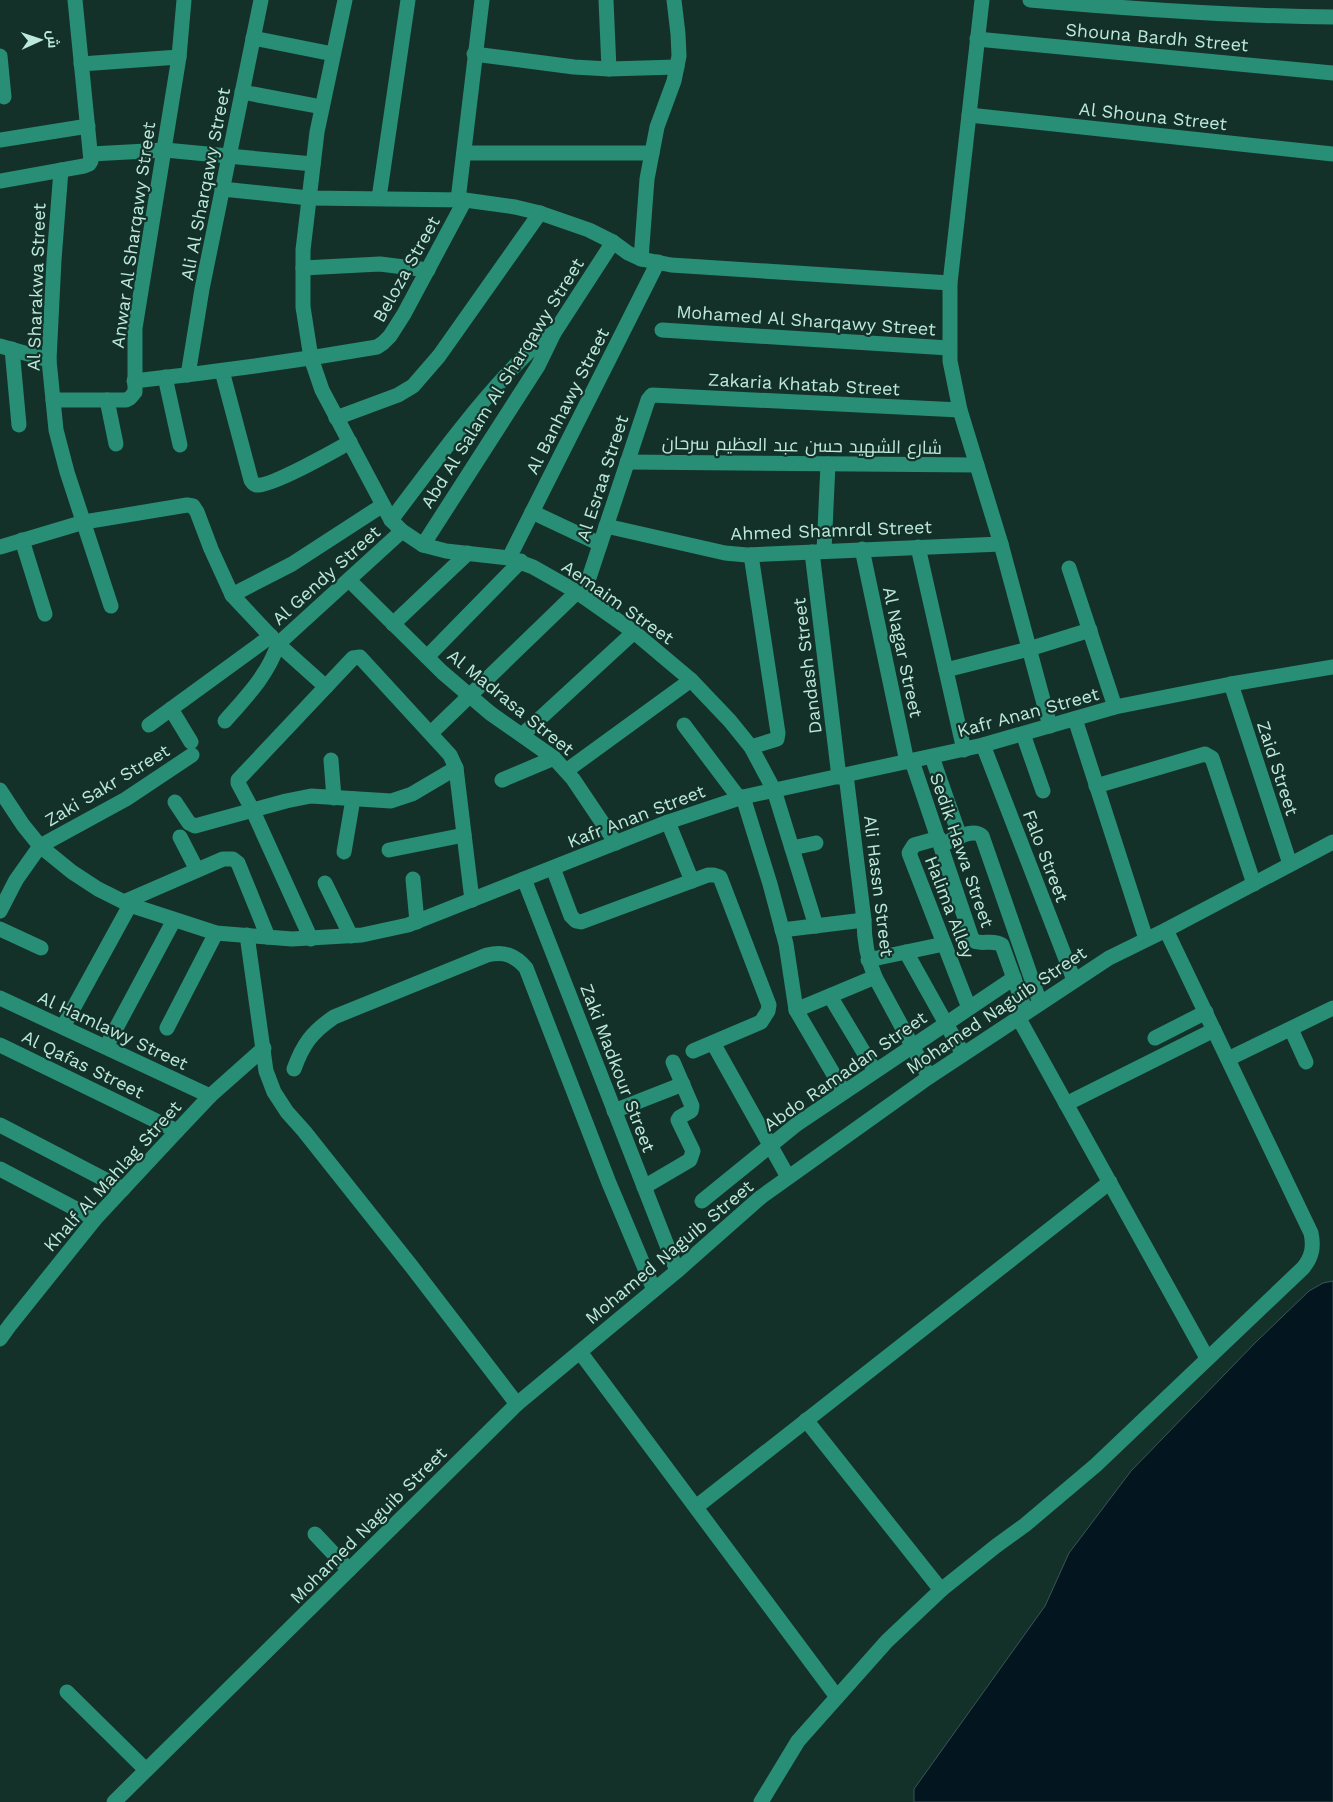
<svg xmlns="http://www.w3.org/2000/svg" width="1333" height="1802" font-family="'Work Sans',Cairo,sans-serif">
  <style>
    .water { fill: #03151f; stroke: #3b5557 }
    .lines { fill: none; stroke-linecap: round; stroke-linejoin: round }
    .minor { stroke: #288e76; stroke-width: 15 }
    .labels { text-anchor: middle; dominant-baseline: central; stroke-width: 4.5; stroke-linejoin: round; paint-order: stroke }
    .street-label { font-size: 18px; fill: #bde9db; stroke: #133129 }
  </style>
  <rect width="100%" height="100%" fill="#133129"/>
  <polygon class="water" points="1333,1281 1333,1802 914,1802 914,1789 1045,1606 1069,1553 1131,1471 1256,1342 1309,1291 1323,1283"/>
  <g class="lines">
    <g class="minor">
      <polyline points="345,0 317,132 303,250 303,307 311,358 322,390 391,520 402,531 423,545 446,551 509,558 533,567 577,592 634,632 691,680 730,721 751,747 774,790 816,926"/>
      <polyline points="606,0 609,69"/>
      <polyline points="982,0 950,283 950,361 960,410 1001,544 1050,726"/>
      <path d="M1030,0C1131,9 1232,16 1333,17"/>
      <polyline points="253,38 333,54"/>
      <polyline points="977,39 1333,73"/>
      <polyline points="474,54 574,67 609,69 677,67"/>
      <polyline points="0,56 4,97"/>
      <polyline points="81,64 179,57"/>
      <polyline points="242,92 322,107"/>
      <polyline points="969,115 1333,154"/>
      <polyline points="0,140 88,126"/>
      <polyline points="464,153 652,153"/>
      <polyline points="91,154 165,150 313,164"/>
      <polyline points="61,170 54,260 49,360 56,430 67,472 111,606"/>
      <polyline points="0,181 84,166 89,164 91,161 75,0"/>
      <polyline points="222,189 309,198 465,200 515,207 540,213 589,230 613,242 628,253 641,259 671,265 950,283"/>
      <polyline points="379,198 408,0"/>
      <polyline points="458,200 482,0"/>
      <polyline points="641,259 647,179 657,127 674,81 679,56 678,34 674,0"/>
      <polyline points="303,268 380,264 428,270"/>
      <polyline points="662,330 949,348"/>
      <polyline points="0,346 49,360"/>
      <polyline points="12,349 19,425"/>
      <path d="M222,371L251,480C253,483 253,484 256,485C269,488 336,450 350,442"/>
      <polyline points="188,375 202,289 261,0"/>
      <polyline points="165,377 180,445"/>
      <path d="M134,381C216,372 296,361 377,347L383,343L390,336L404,314L465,200"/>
      <polyline points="53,400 126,400 130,398 135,392 135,328 179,57 184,0"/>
      <polyline points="107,400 116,444"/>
      <polyline points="336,418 398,395 413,386 439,356 540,213"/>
      <polyline points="627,462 977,465"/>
      <polyline points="532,512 600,544"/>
      <path d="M391,520C430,469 467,417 511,370C525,356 536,341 554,333"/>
      <polyline points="606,526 725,553 747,555 1001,544"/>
      <polyline points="22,540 45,614"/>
      <polyline points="423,545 538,366 554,333 613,242"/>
      <polyline points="0,547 84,522 187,505 193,506 197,512 211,549 232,595 278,644 326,687"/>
      <polyline points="918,547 964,750"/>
      <polyline points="862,549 907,762"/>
      <polyline points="824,551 828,464"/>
      <polyline points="812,552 839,777"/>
      <polyline points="509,558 658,262"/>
      <polyline points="1069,568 1115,707"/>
      <polyline points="349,580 442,672 490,713 554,758 573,779 616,843"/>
      <polyline points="232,595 292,564 383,505"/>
      <polyline points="583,596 648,400 652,395 960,410"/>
      <polyline points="393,624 468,553"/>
      <polyline points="427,657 521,561"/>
      <polyline points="946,670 1029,649 1090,630"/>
      <polyline points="1231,684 1290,864"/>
      <polyline points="171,709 191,742"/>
      <polyline points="1075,719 1146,939"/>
      <path d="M225,721C246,697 268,675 278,644L402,531"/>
      <polyline points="149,725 271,636"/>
      <polyline points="684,725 739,798"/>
      <polyline points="431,733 577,592"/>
      <polyline points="1023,734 1043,791"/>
      <polyline points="522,735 634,632"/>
      <polyline points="983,745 1074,980"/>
      <polyline points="751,747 777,739 778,733 751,555"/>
      <polyline points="932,757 960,837"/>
      <polyline points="331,760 334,798"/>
      <path d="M912,761L971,936L974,941C983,945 993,939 1002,945L1026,1012"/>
      <polyline points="566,771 691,680"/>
      <path d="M846,775L864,920C864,940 867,958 875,977L929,1077"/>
      <polyline points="502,780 554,758"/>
      <polyline points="1096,786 1205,754 1212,758 1254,884"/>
      <polyline points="0,790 23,825 40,846 72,872 98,889 130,905 216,933 292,939 362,935 408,925 668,822 743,797 983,745 1115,707 1231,684 1333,667"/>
      <polyline points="743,797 770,884 786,944 796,1010 844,1092"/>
      <polyline points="175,802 189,823 195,826 286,801 311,796 391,801 412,794 456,768"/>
      <polyline points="668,822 692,881"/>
      <polyline points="180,837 197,870"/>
      <polyline points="939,838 914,845 909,853 969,1008"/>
      <path d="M942,845C952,840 972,827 982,836L1040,1003"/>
      <polyline points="792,848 816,843"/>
      <polyline points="389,850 464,835"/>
      <polyline points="344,852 353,799"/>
      <polyline points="553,868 571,916 576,921 581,922 708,875 714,875 720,877 769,1005 768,1011 761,1022 693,1051"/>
      <polyline points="413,879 417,922"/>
      <polyline points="524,879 677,1271"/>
      <polyline points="325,883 351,936"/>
      <polyline points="124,902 223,859 233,859 238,863 268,937"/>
      <polyline points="0,911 16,880 40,846 126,799 192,755"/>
      <polyline points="0,929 41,948"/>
      <polyline points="782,930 864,920"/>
      <polyline points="247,935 266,1071 274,1092 287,1112 304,1131 412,1267 517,1404"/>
      <polyline points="311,939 253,811 238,783 238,780 353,658 360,657 450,755 456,768 472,900"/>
      <polyline points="906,952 963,1054"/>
      <polyline points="868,960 944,944"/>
      <polyline points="830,996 875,1071"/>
      <polyline points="0,998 210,1096"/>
      <polyline points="796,1010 875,977"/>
      <polyline points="1018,1017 1207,1358"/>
      <polyline points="63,1027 130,905"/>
      <polyline points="167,1028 216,933"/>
      <polyline points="1291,1029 1306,1062"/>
      <polyline points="1155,1038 1206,1012"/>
      <polyline points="713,1043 788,1177"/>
      <polyline points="0,1045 177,1131"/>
      <polyline points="106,1047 174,920"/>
      <polyline points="1228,1059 1333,1008"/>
      <path d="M294,1069C303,1044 312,1032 334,1017L487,955C504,951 515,955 526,968L609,1183L654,1290"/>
      <polyline points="1066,1104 1214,1030"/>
      <polyline points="614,1111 683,1084"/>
      <polyline points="0,1125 123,1189"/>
      <polyline points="0,1169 95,1219"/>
      <polyline points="644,1187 690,1160 693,1151 678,1120 680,1117 691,1111 692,1106 673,1062"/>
      <polyline points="702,1201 797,1124 1014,978"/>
      <polyline points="0,1339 10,1325 95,1219 177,1131 210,1096 264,1048"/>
      <polyline points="580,1352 837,1697"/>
      <polyline points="806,1420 941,1590"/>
      <polyline points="696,1507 1110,1182"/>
      <polyline points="315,1534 349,1570"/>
      <polyline points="67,1692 146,1770"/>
      <polyline points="114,1802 517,1404 677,1271 761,1197 929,1077 1109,958 1166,930 1333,842"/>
      <path d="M761,1802L798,1741L887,1641L941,1590L996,1546L1025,1525L1096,1465L1303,1268C1312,1257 1314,1247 1311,1233L1166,930"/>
    </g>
  </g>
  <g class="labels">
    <g class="street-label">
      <text transform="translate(1157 37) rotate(5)">Shouna Bardh Street</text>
      <text transform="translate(1153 116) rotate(6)">Al Shouna Street</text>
      <text transform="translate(205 184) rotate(-79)">Ali Al Sharqawy Street</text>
      <text transform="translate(133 235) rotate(-82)">Anwar Al Sharqawy Street</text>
      <text transform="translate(406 269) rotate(-61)">Beloza Street</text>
      <text transform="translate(36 287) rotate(-88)">Al Sharakwa Street</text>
      <text transform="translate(806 320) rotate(4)">Mohamed Al Sharqawy Street</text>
      <text transform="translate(502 383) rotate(-58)">Abd Al Salam Al Sharqawy Street</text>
      <text transform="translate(804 384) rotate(3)">Zakaria Khatab Street</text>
      <text transform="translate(567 401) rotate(-63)">Al Banhawy Street</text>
      <text transform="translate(802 445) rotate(1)">شارع الشهيد حسن عبد العظيم سرحان</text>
      <text transform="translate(602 478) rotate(-72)">Al Esraa Street</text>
      <text transform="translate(831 530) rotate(-2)">Ahmed Shamrdl Street</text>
      <text transform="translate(326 575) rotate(-42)">Al Gendy Street</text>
      <text transform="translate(618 602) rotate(35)">Aemaim Street</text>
      <text transform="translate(903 652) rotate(78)">Al Nagar Street</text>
      <text transform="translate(807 666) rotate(-97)">Dandash Street</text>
      <text transform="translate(511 702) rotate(39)">Al Madrasa Street</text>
      <text transform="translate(1028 712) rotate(-15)">Kafr Anan Street</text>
      <text transform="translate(1278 768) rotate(72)">Zaid Street</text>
      <text transform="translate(107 785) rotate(-31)">Zaki Sakr Street</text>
      <text transform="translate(636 816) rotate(-21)">Kafr Anan Street</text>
      <text transform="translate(962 850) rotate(71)">Sedik Hawa Street</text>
      <text transform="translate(1046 856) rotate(69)">Falo Street</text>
      <text transform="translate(879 886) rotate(83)">Ali Hassn Street</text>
      <text transform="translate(950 907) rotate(69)">Halima Alley</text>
      <text transform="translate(996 1010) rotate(-34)">Mohamed Naguib Street</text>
      <text transform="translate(113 1030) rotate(25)">Al Hamlawy Street</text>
      <text transform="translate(83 1064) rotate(26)">Al Qafas Street</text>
      <text transform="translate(618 1068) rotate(69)">Zaki Madkour Street</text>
      <text transform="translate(845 1071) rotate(-35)">Abdo Ramadan Street</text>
      <text transform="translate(112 1176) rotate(-48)">Khalf Al Mahlag Street</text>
      <text transform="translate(669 1252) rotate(-40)">Mohamed Naguib Street</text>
      <text transform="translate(368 1525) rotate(-45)">Mohamed Naguib Street</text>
    </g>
  </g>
  <g transform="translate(40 40) rotate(87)" stroke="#133129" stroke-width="4" paint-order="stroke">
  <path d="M0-4L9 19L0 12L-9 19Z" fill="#bde9db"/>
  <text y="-8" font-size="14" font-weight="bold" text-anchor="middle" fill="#bde9db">ش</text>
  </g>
</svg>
